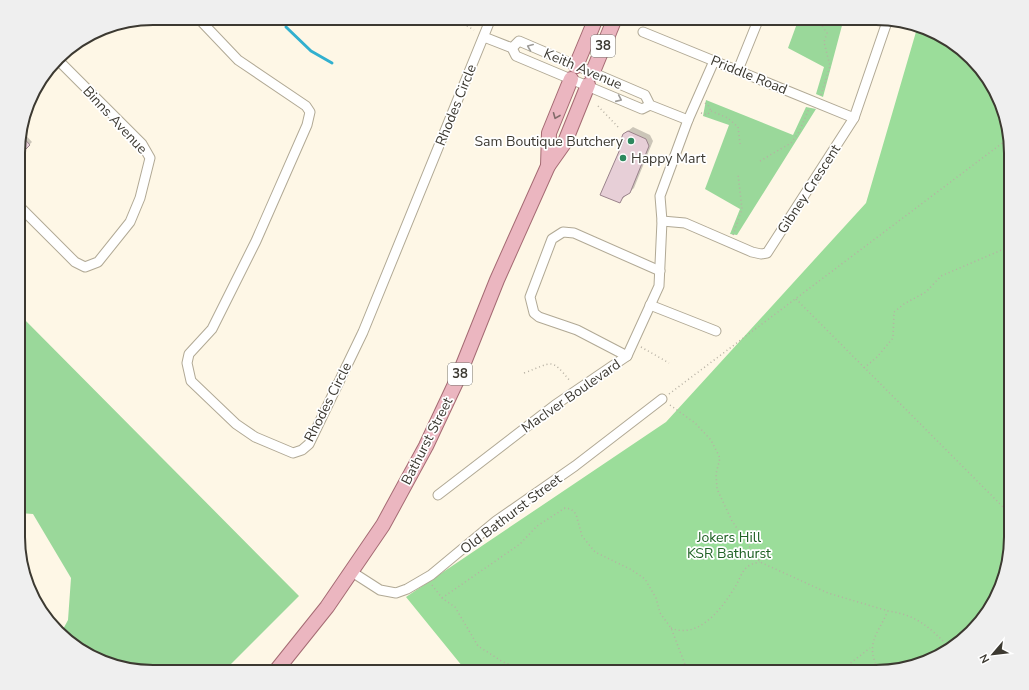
<svg xmlns="http://www.w3.org/2000/svg" width="1029" height="690" font-family="'Nunito Sans',sans-serif">
  <style>
    .green { fill: #9ad89a }
    .forest { fill: #9bdd9a }
    .shadow { fill: #0003 }
    .lines { fill: none; stroke-linecap: round; stroke-linejoin: round }
    .stream { stroke: #32b0cf; stroke-width: 3 }
    .building { fill: #e7cfd7; stroke: #9a838b }
    .street-casing { stroke: #b1a995; stroke-width: 11 }
    .primary-casing { stroke: #a56b73; stroke-width: 16 }
    .path { stroke: #b6b0a3; stroke-width: 1.5; stroke-dasharray: 1 3; stroke-linecap: butt }
    .street { stroke: #fff; stroke-width: 9 }
    .primary { stroke: #ebb6c0; stroke-width: 14 }
    .oneway { stroke: #9e9c98 }
    .oneway2 { stroke: #826b6a }
    .poi-dot { fill: #2e885e; stroke: #fff; stroke-width: 1.5 }
    .labels { text-anchor: middle; dominant-baseline: central; stroke-width: 3.5; stroke-linejoin: round; paint-order: stroke }
    .shield { fill: #fff; stroke: #76746f; stroke-width: 1 }
    .shield-label { font-size: 13px; font-weight: bold; fill: #3c3931 }
    .street-label { font-size: 14px; fill: #3c3931; stroke: #fff }
    .poi-label { font-size: 14px; fill: #3c3931; stroke: #fff; text-anchor: end }
    .park-label { font-size: 14px; fill: #1f6124; stroke: #fff }
    .rim { fill: none; stroke: #3c3931; stroke-width: 2 }
  </style>
  <rect width="100%" height="100%" fill="#fef7e6"/>
  <g class="green">
    <polygon points="799,18 844,18 823,97 816,94 824,67 788,48"/>
    <polygon points="706,100 793,135 806,107 816,109 737,235 730,234 740,209 705,189 729,125 703,116"/>
    <path d="M19,314L299,596L223,672C168,672 102,679 61,633L68,620L71,578L33,514L19,513Z"/>
  </g>
  <polygon class="forest" points="918,25 958,46 997,93 1011,144 1011,546 1004,581 983,619 936,658 876,672 467,672 406,597 666,422 866,203"/>
  <g class="shadow">
    <polygon points="633,127 650,135 653,141 634,188 619,202 625,140 624,134"/>
    <polygon points="22,131 32,142 19,155 19,136"/>
  </g>
  <g class="lines">
    <polyline class="stream" points="286,27 311,51 332,63"/>
  </g>
  <g class="building">
    <polygon points="628,131 646,139 649,146 630,193 623,197 620,203 600,195 624,140 621,139 623,134"/>
    <polygon points="20,134 30,145 19,156 19,136"/>
  </g>
  <g class="lines">
    <defs>
      <g id="street">
        <polyline points="198,18 238,60 306,106 310,112 307,125 256,241 212,329 189,354 187,363 191,381 236,424 255,437 293,453 302,450 309,444 363,332 491,18"/>
        <polyline points="643,32 854,118"/>
        <polyline points="484,37 512,48 516,56 642,109 650,105"/>
        <polyline points="512,48 519,41 645,95 650,105 688,120"/>
        <polyline points="738,70 759,18"/>
        <polyline points="19,206 75,262 85,267 98,262 130,222 140,198 150,158 142,144 58,60"/>
        <polyline points="662,221 685,223 752,252 761,254 767,253 854,118 888,19"/>
        <polyline points="650,305 716,331"/>
        <polyline points="627,356 577,330 539,317 534,313 530,297 552,239 563,232 574,233 660,271"/>
        <polyline points="438,495 555,405 627,356 659,286 662,221 660,196 688,120 714,61"/>
        <polyline points="352,572 380,590 396,593 407,589 431,575 496,521 575,466 662,399"/>
      </g>
      <g id="primary">
        <polyline points="576,66 596,18"/>
        <polyline points="592,74 615,18"/>
        <polyline points="548,166 549,133 571,79"/>
        <polyline points="275,672 327,607 383,525 426,446 457,380 497,280 548,166 565,142 588,85"/>
      </g>
    </defs>
    <use href="#street" class="street-casing"/>
    <use href="#primary" class="primary-casing"/>
    <g class="path">
      <polyline points="453,18 474,30"/>
      <polyline points="821,95 830,66 824,42 827,33 820,23 821,18"/>
      <polyline points="705,103 708,105 711,111"/>
      <polyline points="598,106 618,127"/>
      <polyline points="701,113 707,115 711,111 728,118 738,127 740,144"/>
      <polyline points="760,161 791,143 799,132 809,109"/>
      <polyline points="733,235 742,209 738,174"/>
      <polyline points="796,299 1011,515"/>
      <polyline points="641,347 669,363"/>
      <polyline points="864,368 877,357 893,338 894,312 904,304 926,292 941,276 1011,246"/>
      <path d="M524,373C554,362 550,357 571,382"/>
      <polyline points="669,394 1009,138"/>
      <polyline points="670,405 695,423 711,440 720,458 716,474 717,489 732,521 760,562 828,593 888,611"/>
      <polyline points="432,585 442,598 455,607 478,646 503,662 529,672"/>
      <polyline points="442,598 520,544 537,526 565,508 571,509 576,514 582,536 595,552 632,570 645,579 656,598 660,613 671,628 688,672"/>
      <path d="M671,628C699,640 723,607 735,587C739,581 741,573 746,568C750,564 755,563 760,562"/>
      <path d="M879,671C865,644 876,637 888,611C917,615 929,627 949,647"/>
      <polyline points="843,672 848,665 870,648"/>
    </g>
    <use href="#street" class="street"/>
    <use href="#primary" class="primary"/>
  </g>
  <defs><path id="oneway-chevron" d="M-2-3.5L2.5 0L-2 3.5" fill="none" stroke-width="1.6" stroke-linecap="round" stroke-linejoin="round"/></defs>
  <g class="oneway">
    <use href="#oneway-chevron" transform="translate(530 47) rotate(-157)"/>
    <use href="#oneway-chevron" transform="translate(619 99) rotate(24)"/>
  </g>
  <use class="oneway2" href="#oneway-chevron" transform="translate(556 116) rotate(112)"/>
  <g class="poi-dot">
    <circle cx="631" cy="141" r="4"/>
    <circle cx="623" cy="158" r="4"/>
  </g>
  <g class="labels">
    <g class="shield">
      <rect x="591" y="35" width="24" height="22" rx="3"/>
      <rect x="448" y="363" width="24" height="22" rx="3"/>
    </g>
    <g class="shield-label">
      <text x="603" y="46">38</text>
      <text x="460" y="374">38</text>
    </g>
    <g class="street-label">
      <text transform="translate(583 69) rotate(23)">Keith Avenue</text>
      <text transform="translate(749 75) rotate(22)">Priddle Road</text>
      <text transform="translate(456 105) rotate(-68)">Rhodes Circle</text>
      <text transform="translate(115 120) rotate(47)">Binns Avenue</text>
      <text transform="translate(809 189) rotate(-57)">Gibney Crescent</text>
      <text transform="translate(571 396) rotate(-35)">MacIver Boulevard</text>
      <text transform="translate(328 402) rotate(-63)">Rhodes Circle</text>
      <text transform="translate(427 441) rotate(-63)">Bathurst Street</text>
      <text transform="translate(511 514) rotate(-37)">Old Bathurst Street</text>
    </g>
    <g class="poi-label">
      <text x="623" y="141">Sam Boutique Butchery</text>
      <text x="631" y="158" text-anchor="start">Happy Mart</text>
    </g>
    <g class="park-label">
      <text x="729" y="537">Jokers Hill<tspan x="729" dy="16">KSR Bathurst</tspan></text>
    </g>
  </g>
  <path d="M0 0H1029V690H0ZM153 25H876A128 128 0 0 1 1004 153V537A128 128 0 0 1 876 665H153A128 128 0 0 1 25 537V153A128 128 0 0 1 153 25Z" fill="#efefef" fill-rule="evenodd"/>
  <path class="rim" d="M153 25H876A128 128 0 0 1 1004 153V537A128 128 0 0 1 876 665H153A128 128 0 0 1 25 537V153A128 128 0 0 1 153 25Z"/>
  <g transform="translate(993 654) rotate(242)" stroke="#ffffff" stroke-width="3" paint-order="stroke">
  <path d="M0-3L7 15L0 10L-7 15Z" fill="#3c3931"/>
  <text y="-6" font-size="11" font-weight="bold" text-anchor="middle" fill="#3c3931">N</text>
  </g>
</svg>
